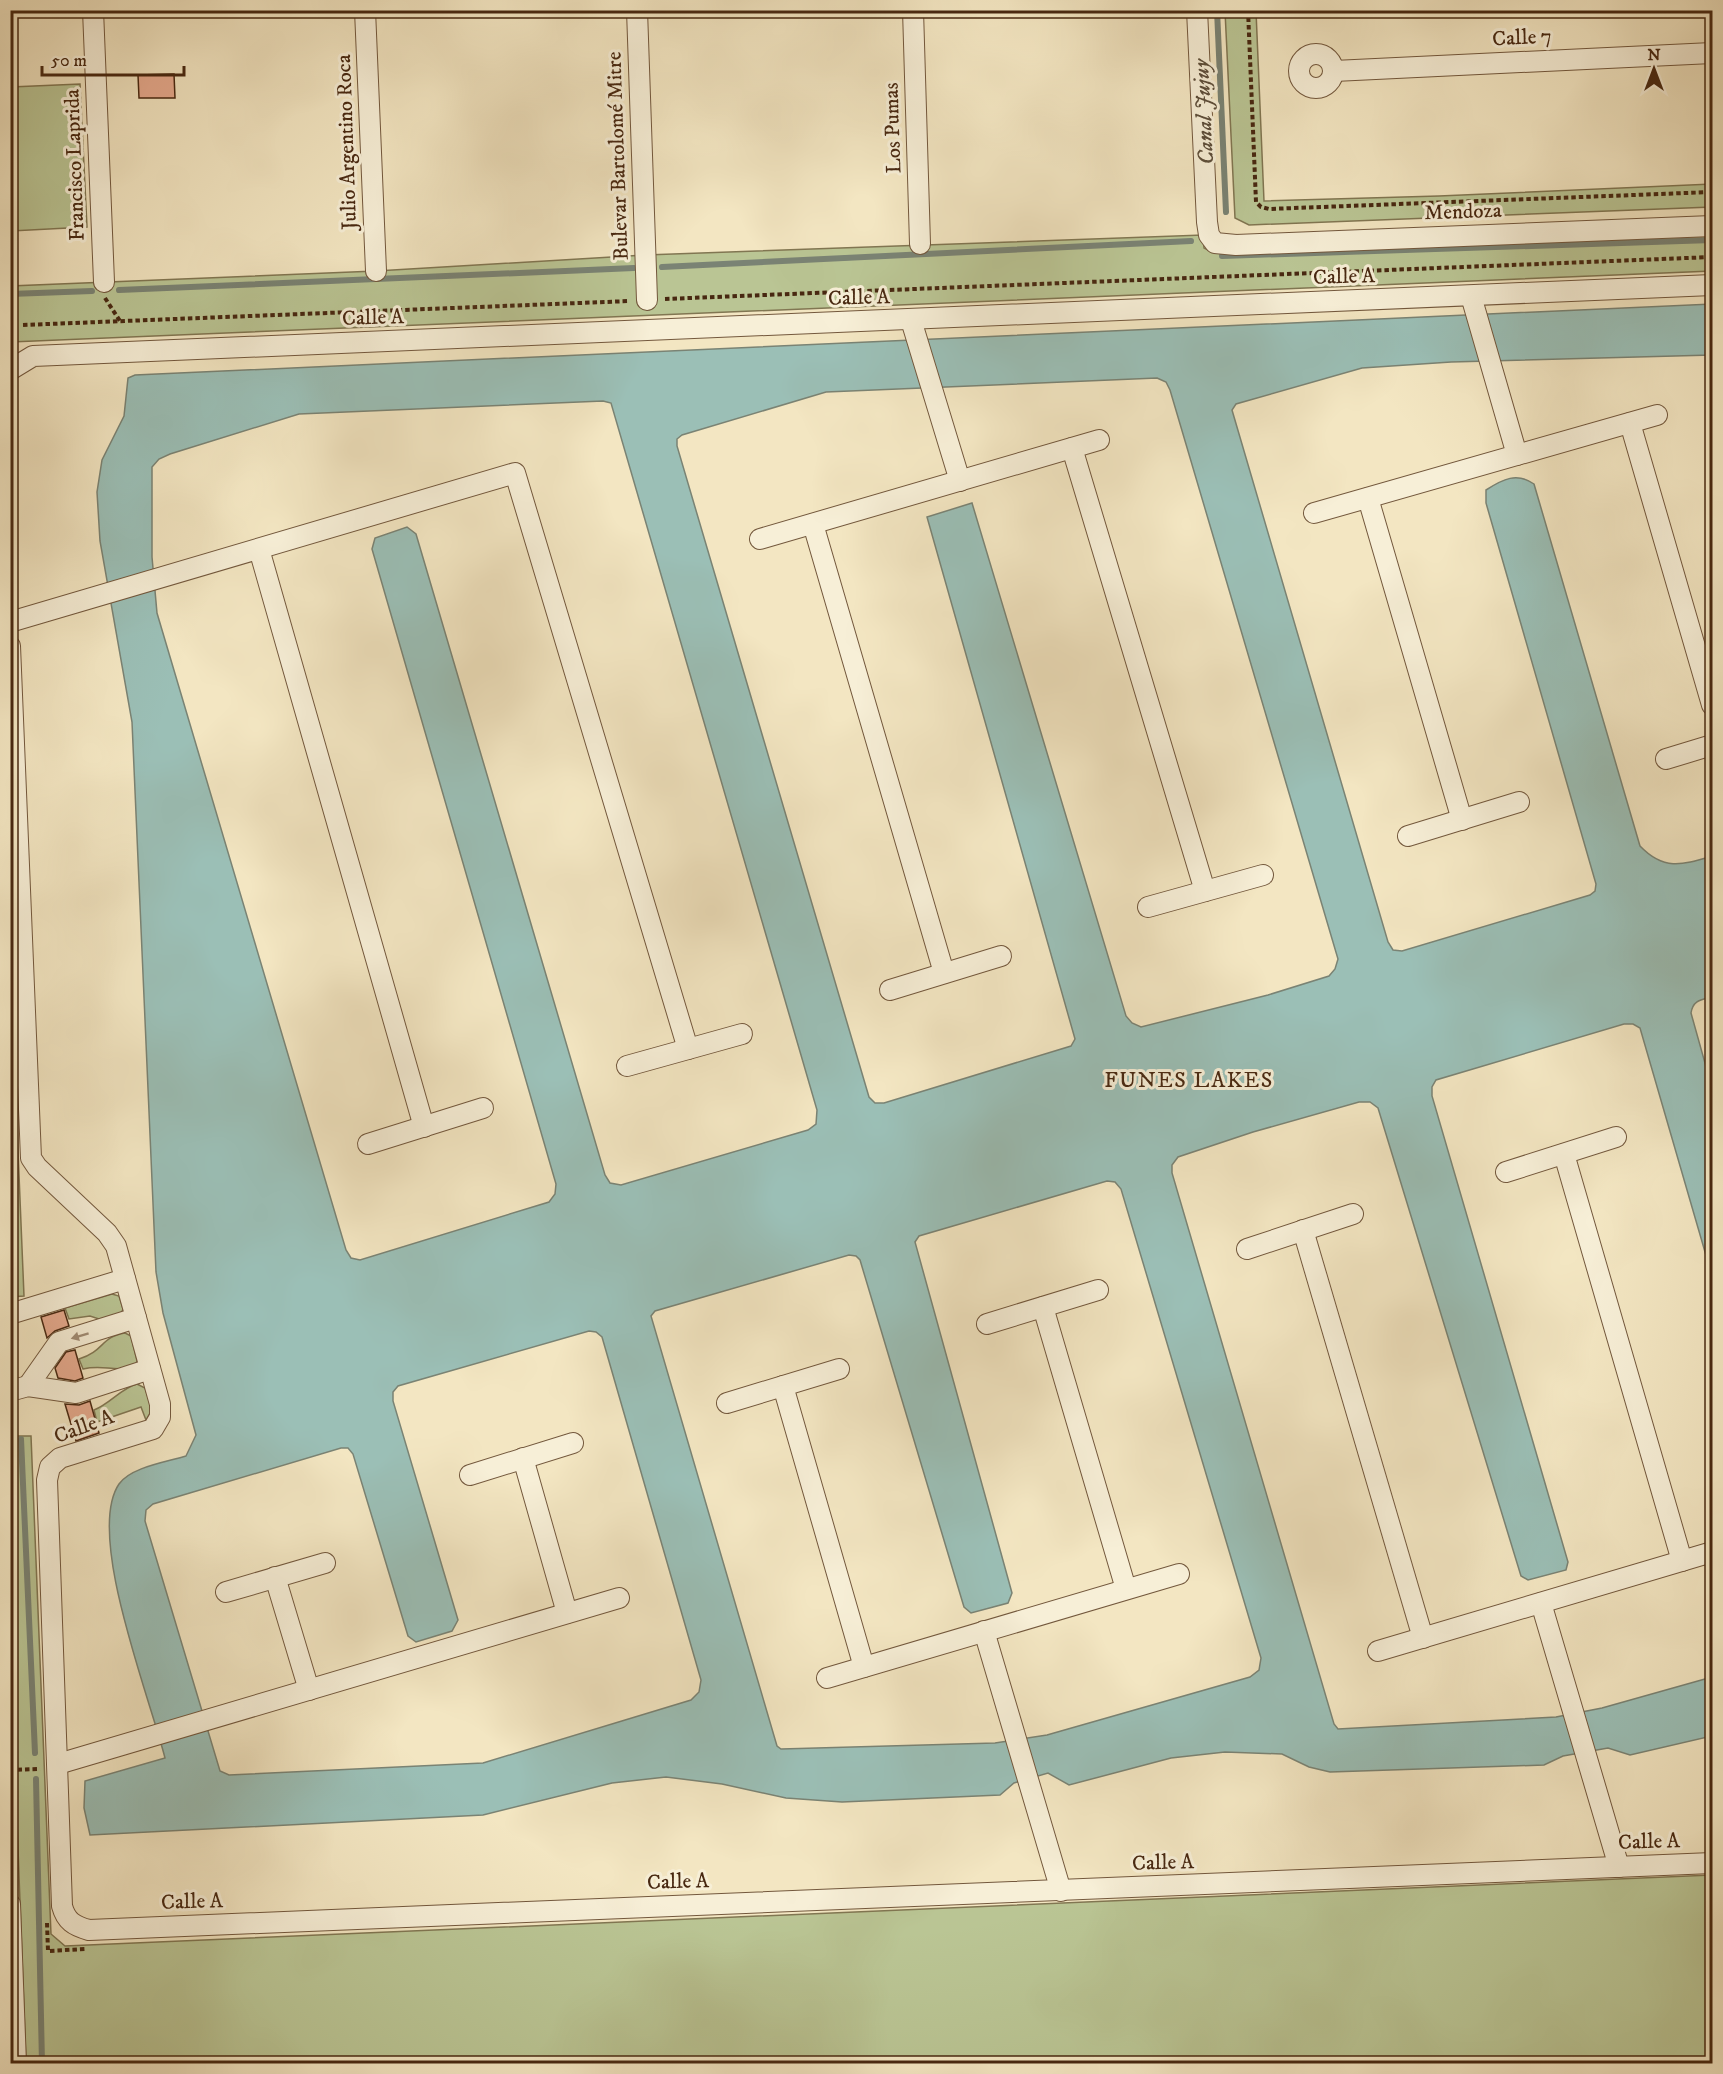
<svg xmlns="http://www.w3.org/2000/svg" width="1723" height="2074" font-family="'IM FELL DW Pica',serif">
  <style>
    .green { fill: #bac594; stroke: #817652; stroke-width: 1.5 }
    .water { fill: #9bbfb6; stroke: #7a8374; stroke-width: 1.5; fill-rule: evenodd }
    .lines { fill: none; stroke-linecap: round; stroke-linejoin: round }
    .stream { stroke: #7a8374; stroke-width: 6 }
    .building { fill: #e6aa8e; stroke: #482811; stroke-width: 1.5 }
    .minor-casing { stroke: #73583d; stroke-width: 22 }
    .path { stroke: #482811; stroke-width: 4; stroke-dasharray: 4.5 3; stroke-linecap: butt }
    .minor { stroke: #f7efd7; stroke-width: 20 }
    .oneway { fill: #a08c74 }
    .labels { text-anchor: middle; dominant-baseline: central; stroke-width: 6; stroke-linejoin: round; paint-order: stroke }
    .street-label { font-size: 21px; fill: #482811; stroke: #f7efd7 }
    .water-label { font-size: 22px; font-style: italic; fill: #5d4e3a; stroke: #f7efd7 }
    .neighbourhood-label { font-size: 22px; letter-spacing: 1.5px; fill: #482811; stroke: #f7efd7 }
  </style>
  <rect width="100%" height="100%" fill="#f3e6c2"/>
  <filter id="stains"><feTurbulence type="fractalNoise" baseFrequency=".00333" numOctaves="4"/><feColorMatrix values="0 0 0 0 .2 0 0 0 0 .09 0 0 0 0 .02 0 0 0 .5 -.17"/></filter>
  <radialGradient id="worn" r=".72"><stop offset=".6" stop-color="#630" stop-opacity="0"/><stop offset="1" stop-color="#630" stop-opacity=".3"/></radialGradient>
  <g class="green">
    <polygon points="1225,11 1256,11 1264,201 1439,196 1712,184 1712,207 1249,225 1235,218"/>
    <polygon points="80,84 87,227 11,231 11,87"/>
    <polygon points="1712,233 1712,271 11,342 10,286 376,271 645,255 1203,235 1204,248 1208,250"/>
    <polygon points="10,956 24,1296 10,1297"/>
    <polygon points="112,1294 119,1296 123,1309 121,1314 105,1321 90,1316 69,1319 65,1308"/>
    <path d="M125,1333L131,1336L137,1361L135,1366C114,1373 105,1364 83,1369L79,1359C105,1351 100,1337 125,1333Z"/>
    <path d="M137,1384L145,1388L152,1410L146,1420L141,1407L97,1422L94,1410C111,1403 120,1389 137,1384Z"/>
    <polygon points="10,1436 31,1436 51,1934 65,1946 1712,1875 1712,2063 26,2063 11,1661"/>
  </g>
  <path class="water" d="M1712,304V355L1451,362L1362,368L1236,404L1232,410L1388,942L1393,950L1402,951L1590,895L1595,891L1596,884L1486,503V490C1503,479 1517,472 1534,484L1640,846C1664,871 1682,865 1712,856V997C1701,1000 1693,1000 1691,1013L1712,1088V1276L1640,1028L1633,1024H1624L1436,1080L1432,1087V1096L1568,1562L1566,1570L1528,1580L1521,1576L1378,1108L1370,1102H1359L1253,1132L1178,1157L1172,1165V1173L1334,1724L1338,1729L1556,1717L1602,1708L1712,1677V1736L1630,1755L1608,1748L1563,1756L1544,1765L1330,1772L1309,1767L1282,1754L1225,1752L1171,1758L1069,1785L1048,1773L1014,1783L1000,1795L842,1802L786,1798L722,1784L666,1777L612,1783L483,1815L90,1835L84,1808L85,1781L165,1758C150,1698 85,1534 119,1484C131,1467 167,1462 186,1456L196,1435L163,1313L156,1272L132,722L100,541L97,492L102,460L124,416L128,378L135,375ZM1157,378L1166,382L1170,390L1338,959L1335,969L1329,976L1268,995L1141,1027L1132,1023L1126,1016L972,503L927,517L1075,1039L1071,1046L884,1103H875L869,1097L677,446V439L682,435L826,392ZM603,401L611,403L817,1110L816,1124L808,1130L621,1185L610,1183L605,1175L416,534L407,527L375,538L372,549L556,1184L555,1194L549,1202L360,1260L351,1258L346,1250L157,613L152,557V467L159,459L170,454L299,414ZM1107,1181L1115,1182L1121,1189L1261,1658L1259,1670L1250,1677L1047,1735L995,1743L781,1749L777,1746L651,1316L655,1311L849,1255L856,1256L860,1260L964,1607L971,1613L1008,1603L1012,1593L915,1242L919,1236ZM589,1331L596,1332L602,1337L701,1680L699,1692L691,1700L483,1763L229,1775L220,1771L145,1521L146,1510L153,1504L341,1448H348L353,1454L408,1636L416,1642L452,1631L458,1620L393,1401V1392L398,1386Z"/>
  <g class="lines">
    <g class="stream">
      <polyline points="1217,10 1226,212"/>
      <polyline points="1222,256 1712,240"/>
      <polyline points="662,267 1191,241"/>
      <polyline points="119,290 634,268"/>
      <polyline points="10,294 92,291"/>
      <polyline points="10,1239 13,1294"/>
      <polyline points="21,1439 35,1753"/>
      <polyline points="36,1779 42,2064"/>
    </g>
  </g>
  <g class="building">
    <polygon points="174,74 175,98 139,98 138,75"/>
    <polygon points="64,1310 69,1326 55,1331 47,1338 41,1317"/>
    <polygon points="75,1350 83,1378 75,1381 58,1378 55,1368 66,1352"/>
    <polygon points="90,1401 99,1433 76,1441 65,1404 79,1405"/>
  </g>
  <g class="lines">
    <defs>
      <g id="minor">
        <polyline points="93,10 104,282"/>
        <polyline points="365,10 376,271"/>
        <polyline points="637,10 647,300"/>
        <polyline points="913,10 920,244"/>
        <polyline points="1197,10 1207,222 1209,235 1215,243 1236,245 1712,226"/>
        <circle cx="1316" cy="71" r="17"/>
        <polyline points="1334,71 1712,53"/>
        <polyline points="1471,296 1517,455"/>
        <polyline points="911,320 960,481"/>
        <polyline points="10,370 33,356 1712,285"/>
        <polyline points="1630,423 1712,705"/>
        <polyline points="1072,448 1205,891"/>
        <polyline points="1368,498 1462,820"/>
        <polyline points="1314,513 1657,415"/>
        <polyline points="813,524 944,973"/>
        <polyline points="760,539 1099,440"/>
        <polyline points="259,549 424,1127"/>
        <polyline points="10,622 515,473 688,1049"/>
        <path d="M10,646L31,1158L37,1167L107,1233L116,1246L160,1404V1417L153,1429L60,1458L50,1467L47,1480L62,1906C66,1921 74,1926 89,1930L1712,1863"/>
        <polyline points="1666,759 1712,745"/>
        <polyline points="1408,836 1519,802"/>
        <polyline points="1148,907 1263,875"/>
        <polyline points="890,990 1001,956"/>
        <polyline points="627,1066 742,1034"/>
        <polyline points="368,1144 483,1108"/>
        <polyline points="1564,1154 1682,1561"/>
        <polyline points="1506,1172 1616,1137"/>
        <polyline points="1303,1230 1423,1638"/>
        <polyline points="1247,1249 1353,1214"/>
        <polyline points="1043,1307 1126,1589"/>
        <polyline points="10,1314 125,1279"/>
        <polyline points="987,1324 1098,1290"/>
        <polyline points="28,1386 59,1342 136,1318"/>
        <polyline points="783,1386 864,1667"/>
        <polyline points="10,1391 28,1386 76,1393 150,1369"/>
        <polyline points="727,1403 839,1369"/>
        <polyline points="523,1458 567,1613"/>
        <polyline points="470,1475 573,1443"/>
        <polyline points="275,1577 309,1690"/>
        <polyline points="226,1592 325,1563"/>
        <polyline points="1541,1603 1619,1867"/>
        <polyline points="984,1631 1061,1891"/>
        <polyline points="1378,1651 1712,1552"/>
        <polyline points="827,1678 1179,1574"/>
        <polyline points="58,1764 619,1598"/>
        <polyline points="10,1904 16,2064"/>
      </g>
    </defs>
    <use href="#minor" class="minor-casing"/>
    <g class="path">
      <polyline points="1248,10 1256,202 1261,207 1269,209 1712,192"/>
      <polyline points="105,298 120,321"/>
      <polyline points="665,299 1712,257"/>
      <polyline points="23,325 630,301"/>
      <polyline points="10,1770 40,1769"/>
      <polyline points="47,1923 48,1951 85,1949"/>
    </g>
    <use href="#minor" class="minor"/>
  </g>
  <defs><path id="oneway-solid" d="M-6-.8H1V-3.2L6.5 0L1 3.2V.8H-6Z" transform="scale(1.5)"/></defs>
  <use class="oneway" href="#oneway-solid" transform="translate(80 1336) rotate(163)"/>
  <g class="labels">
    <g class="street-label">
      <text transform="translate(1522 38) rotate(-3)">Calle 7</text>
      <text transform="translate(893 128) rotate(-92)">Los Pumas</text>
      <text transform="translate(347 142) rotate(-92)">Julio Argentino Roca</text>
      <text transform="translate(618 156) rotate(-92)">Bulevar Bartolomé Mitre</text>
      <text transform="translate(75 165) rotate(-92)">Francisco Laprida</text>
      <text transform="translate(1463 212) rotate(-2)">Mendoza</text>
      <text transform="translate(1344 277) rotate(-2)">Calle A</text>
      <text transform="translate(859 298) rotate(-2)">Calle A</text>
      <text transform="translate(373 318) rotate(-2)">Calle A</text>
      <text transform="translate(84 1427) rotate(-20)">Calle A</text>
      <text transform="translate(1649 1842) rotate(-2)">Calle A</text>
      <text transform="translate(1163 1863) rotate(-2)">Calle A</text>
      <text transform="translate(678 1882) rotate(-2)">Calle A</text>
      <text transform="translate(192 1902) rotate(-2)">Calle A</text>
    </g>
    <g class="water-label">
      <text transform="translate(1204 112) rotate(-93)">Canal Jujuy</text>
    </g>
    <g class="neighbourhood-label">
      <text x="1189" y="1080">FUNES LAKES</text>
    </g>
  </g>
  <rect width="1723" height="2074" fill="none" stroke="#f3e6c2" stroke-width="36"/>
  <rect x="12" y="12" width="1699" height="2050" fill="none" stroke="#482811" stroke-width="3"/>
  <rect x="18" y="18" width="1687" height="2038" fill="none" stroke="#482811" stroke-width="1.5"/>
  <g transform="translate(1654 69)" stroke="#f7efd7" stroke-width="4.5" paint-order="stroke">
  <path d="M0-4.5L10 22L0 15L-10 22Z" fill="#482811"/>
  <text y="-9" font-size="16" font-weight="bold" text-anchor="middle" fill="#482811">N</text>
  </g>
  <path d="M42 66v9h142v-9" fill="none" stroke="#482811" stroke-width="3"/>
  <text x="51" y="66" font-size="18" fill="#482811" stroke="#f7efd7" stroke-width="4.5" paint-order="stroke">50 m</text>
  <rect width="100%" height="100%" filter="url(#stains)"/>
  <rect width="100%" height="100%" fill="url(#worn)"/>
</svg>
